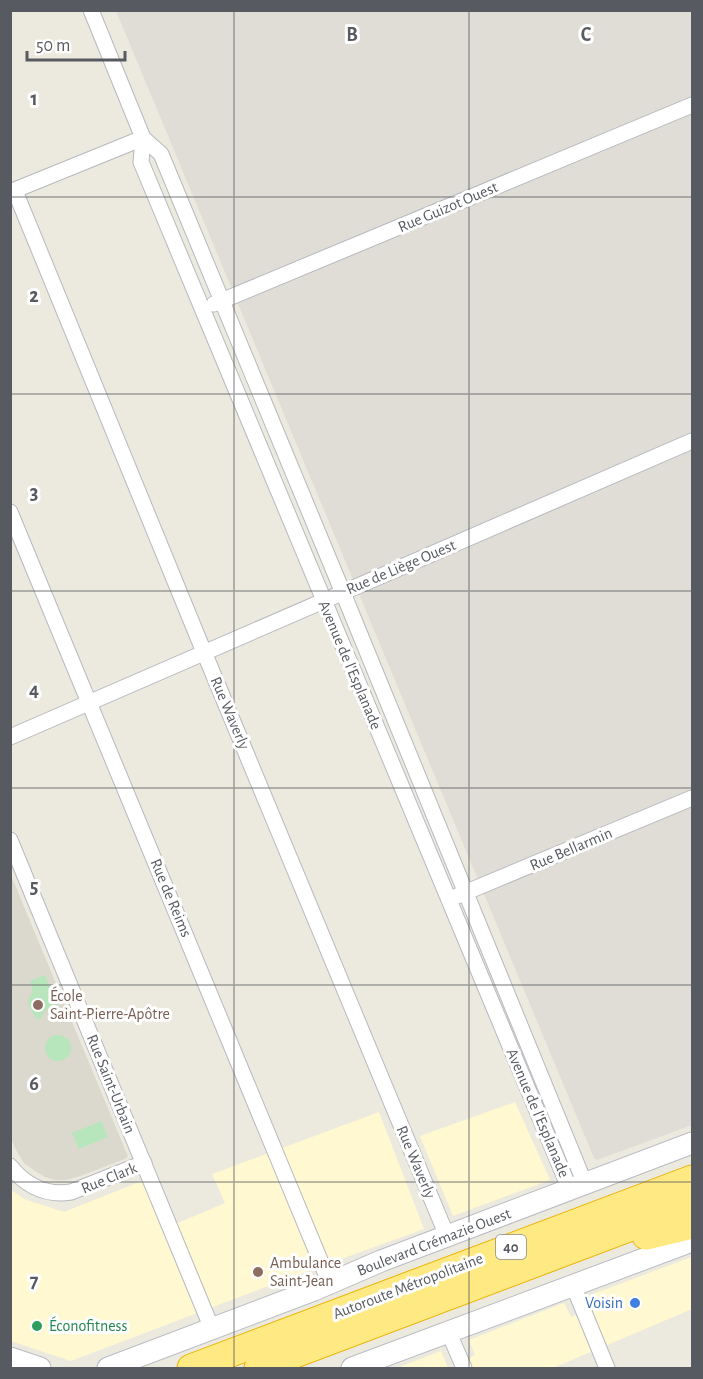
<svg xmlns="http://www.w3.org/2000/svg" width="703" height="1379" font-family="'Alegreya Sans',sans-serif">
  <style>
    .commercial { fill: #fff8d0 }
    .industrial { fill: #dfddd6 }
    .education { fill: #dbd9cd }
    .green { fill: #b8e6bc }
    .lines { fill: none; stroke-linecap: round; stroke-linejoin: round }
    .street-casing { stroke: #b6b9bf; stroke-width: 17 }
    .secondary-casing { stroke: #b9bcc4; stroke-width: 23 }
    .highway-casing { stroke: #eab300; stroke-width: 29 }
    .street { stroke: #fff; stroke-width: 15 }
    .secondary { stroke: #fff; stroke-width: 21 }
    .highway { stroke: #ffe982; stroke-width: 27 }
    .grid { fill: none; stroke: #575b61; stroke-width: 1.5; stroke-opacity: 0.55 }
    .education-dot { fill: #8d6e63; stroke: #fff; stroke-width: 2 }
    .shop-dot { fill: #3f7fe0; stroke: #fff; stroke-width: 2 }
    .leisure-dot { fill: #2e9e5b; stroke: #fff; stroke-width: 2 }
    .labels { text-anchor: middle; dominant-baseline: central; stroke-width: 6; stroke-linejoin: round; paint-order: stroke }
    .shield { fill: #fff; stroke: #898c90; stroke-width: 1.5 }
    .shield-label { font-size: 15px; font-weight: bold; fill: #575b61 }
    .street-label { font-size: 16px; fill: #575b61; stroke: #fff }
    .education-label { font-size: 16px; fill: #785e54; stroke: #fff; text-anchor: start }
    .shop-label { font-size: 16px; fill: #366cbe; stroke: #fff; text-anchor: end }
    .leisure-label { font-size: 16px; fill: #27864d; stroke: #fff; text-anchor: start }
    .grid-label { font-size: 20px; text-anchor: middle; font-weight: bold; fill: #575b61; stroke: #fff; stroke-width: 6; stroke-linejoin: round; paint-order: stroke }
  </style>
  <rect width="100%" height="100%" fill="#eceade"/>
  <g class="commercial">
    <polygon points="515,1102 550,1180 453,1216 420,1136"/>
    <polygon points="379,1112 424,1229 308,1271 71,1361 11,1341 10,1189 24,1199 64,1212 142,1181 164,1229 225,1203 212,1174"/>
    <polygon points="692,1257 692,1309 553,1368 452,1368 475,1355 469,1340 564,1303 571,1317 596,1305 593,1294"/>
    <polygon points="441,1351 448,1368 397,1368"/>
  </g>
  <polygon class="industrial" points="116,11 692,11 692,1125 597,1160 594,1158"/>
  <polygon class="education" points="10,873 127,1154 128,1156 125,1159 78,1177 65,1180 55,1180 45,1177 35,1171 24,1163 16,1150 11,1138"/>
  <g class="green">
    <path d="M45,975L57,1005L44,1011L42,1017L39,1020C35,1017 27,1006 28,1000C29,997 32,995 33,992L30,981Z"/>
    <circle cx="58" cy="1048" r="13"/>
    <polygon points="101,1121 108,1137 79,1149 72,1133"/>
  </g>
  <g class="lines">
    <defs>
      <g id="street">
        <polyline points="91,10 143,138 161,154 348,605 585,1184"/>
        <polyline points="143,138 141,162 570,1190"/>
        <polyline points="15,191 199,640 447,1236"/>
        <polyline points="10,192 143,138"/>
        <polyline points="214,304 692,105"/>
        <polyline points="10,512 330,1284"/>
        <polyline points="10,737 692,441"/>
        <polyline points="10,840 212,1329"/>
        <polyline points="457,896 692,798"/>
        <path d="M10,1166C26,1186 46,1196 71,1192L144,1163"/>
        <polyline points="573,1285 607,1368"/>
        <polyline points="449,1333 464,1368"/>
      </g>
      <g id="secondary">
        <polyline points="10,1358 40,1368"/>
        <polyline points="108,1368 314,1290 381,1261 447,1236 692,1143"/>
        <polyline points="352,1368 692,1241"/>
      </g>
      <g id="highway">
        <polyline points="646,1236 692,1225"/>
        <polyline points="191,1368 692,1179"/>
        <polyline points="258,1368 692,1204"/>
      </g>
    </defs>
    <use href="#street" class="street-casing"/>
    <use href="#secondary" class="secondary-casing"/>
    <use href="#highway" class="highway-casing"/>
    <use href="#street" class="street"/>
    <use href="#secondary" class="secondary"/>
    <use href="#highway" class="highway"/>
  </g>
  <path class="grid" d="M234,10V1368M469,10V1368M10,197H692M10,394H692M10,591H692M10,788H692M10,985H692M10,1182H692"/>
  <g class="education-dot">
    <circle cx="38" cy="1005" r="6"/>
    <circle cx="258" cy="1272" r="6"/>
  </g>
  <circle class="shop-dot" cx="635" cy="1303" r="6"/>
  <circle class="leisure-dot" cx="37" cy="1326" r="6"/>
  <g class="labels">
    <rect class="shield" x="496" y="1235" width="30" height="24" rx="4.5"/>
    <g class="shield-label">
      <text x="511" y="1247">40</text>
    </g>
    <g class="street-label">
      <text transform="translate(448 207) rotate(-23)">Rue Guizot Ouest</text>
      <text transform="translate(401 567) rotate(-23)">Rue de Liège Ouest</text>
      <text transform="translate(350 665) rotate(67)">Avenue de l'Esplanade</text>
      <text transform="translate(230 713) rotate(67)">Rue Waverly</text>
      <text transform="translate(571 849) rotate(-23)">Rue Bellarmin</text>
      <text transform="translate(171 898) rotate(67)">Rue de Reims</text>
      <text transform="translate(111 1084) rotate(68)">Rue Saint-Urbain</text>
      <text transform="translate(538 1113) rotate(67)">Avenue de l'Esplanade</text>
      <text transform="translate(416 1162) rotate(67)">Rue Waverly</text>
      <text transform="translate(109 1178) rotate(-22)">Rue Clark</text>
      <text transform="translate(434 1242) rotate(-21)">Boulevard Crémazie Ouest</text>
      <text transform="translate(408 1286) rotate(-21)">Autoroute Métropolitaine</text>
    </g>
    <g class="education-label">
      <text x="50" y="996">École<tspan x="50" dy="18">Saint-Pierre-Apôtre</tspan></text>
      <text x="270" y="1263">Ambulance<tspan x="270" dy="18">Saint-Jean</tspan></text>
    </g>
    <g class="shop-label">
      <text x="623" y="1303">Voisin</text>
    </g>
    <g class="leisure-label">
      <text x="49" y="1326">Éconofitness</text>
    </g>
  </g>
  <g class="grid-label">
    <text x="352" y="41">B</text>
    <text x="586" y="41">C</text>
    <text x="34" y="105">1</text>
    <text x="34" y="302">2</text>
    <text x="34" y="499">3</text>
    <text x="34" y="696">4</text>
    <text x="34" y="893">5</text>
    <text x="34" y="1090">6</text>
    <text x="34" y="1287">7</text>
  </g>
  <rect width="703" height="1379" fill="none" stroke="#575b61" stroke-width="24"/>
  <path d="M27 51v9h98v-9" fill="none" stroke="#575b61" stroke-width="3"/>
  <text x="36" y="51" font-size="18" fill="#575b61" stroke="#ffffff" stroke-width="4.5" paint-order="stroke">50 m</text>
</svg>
